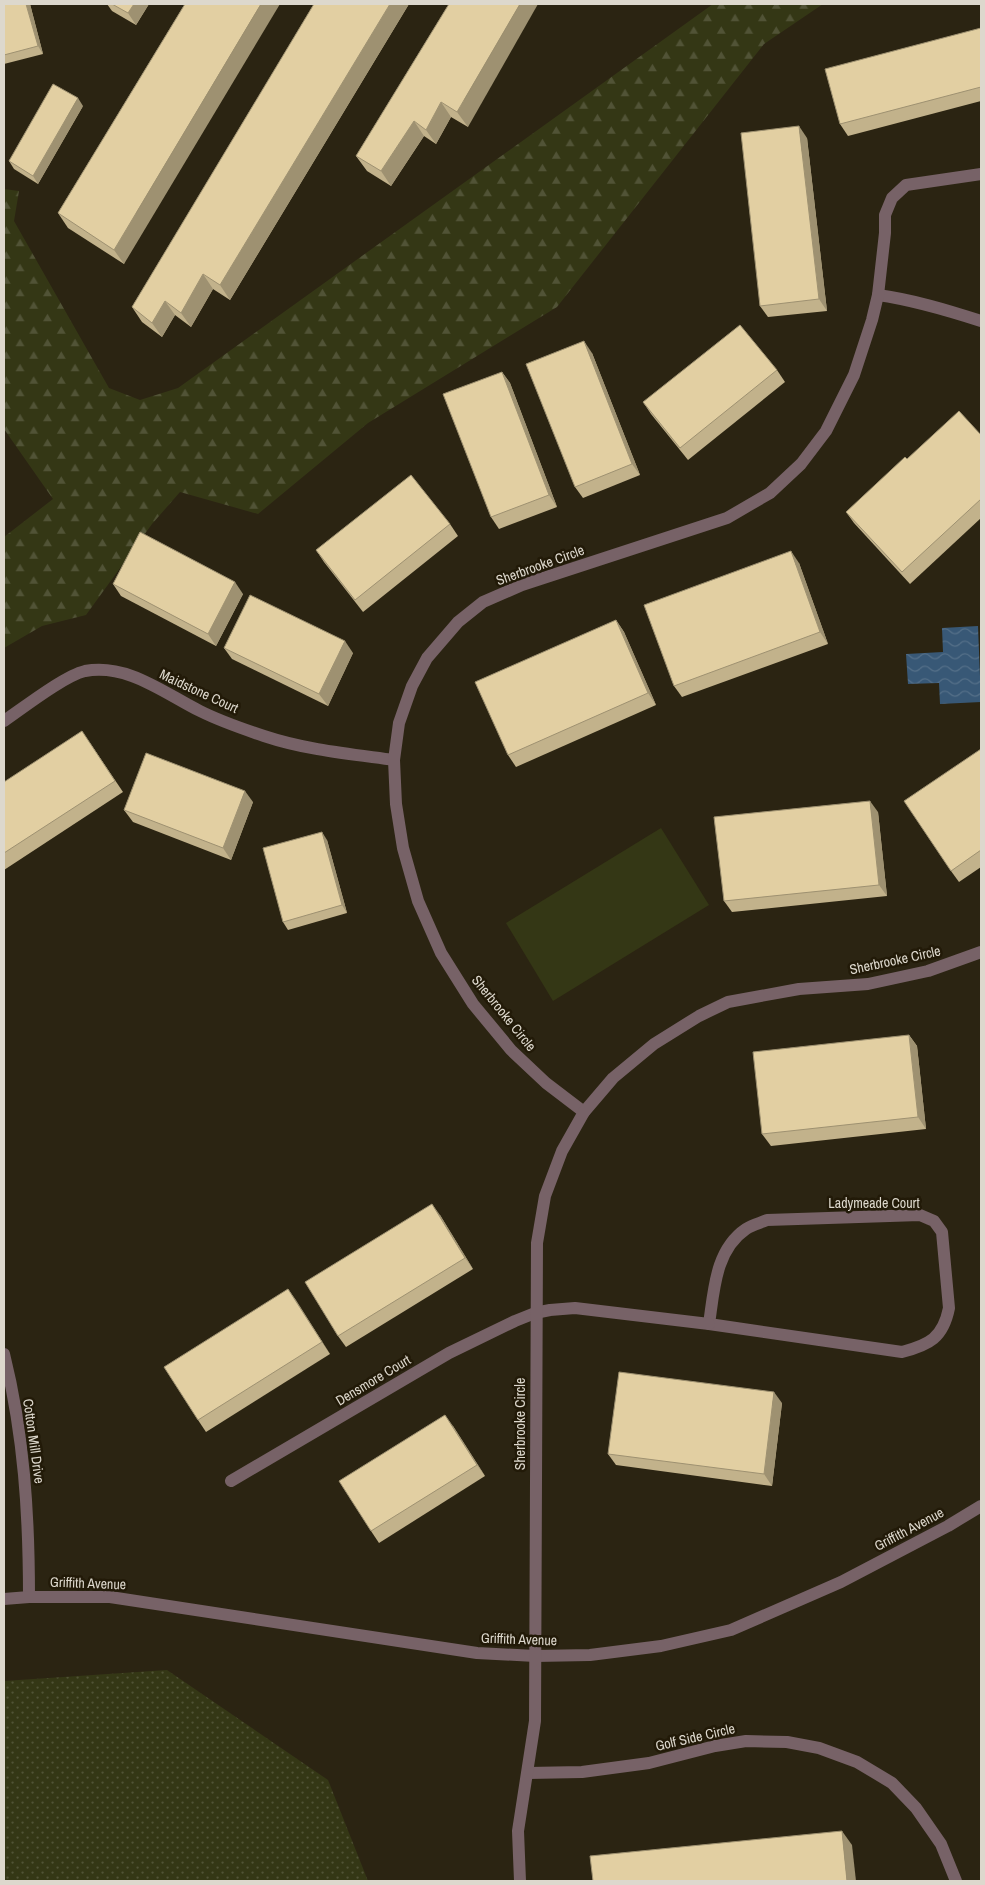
<svg xmlns="http://www.w3.org/2000/svg" width="985" height="1885" font-family="'Archivo Narrow',sans-serif">
  <style>
    .grass { fill: url(#grass-dots) }
    .forest { fill: url(#forest-firs) }
    .green { fill: #343715 }
    .water { fill: url(#water-waves) }
    .lines { fill: none; stroke-linecap: round; stroke-linejoin: round }
    .minor { stroke: #776267; stroke-width: 12 }
    .wall { fill: #c2b28b }
    .shaded-wall { fill: #9e9171 }
    .building { fill: #e2cfa2; stroke: #9e9171 }
    .labels { text-anchor: middle; dominant-baseline: central; stroke-width: 5; stroke-linejoin: round; paint-order: stroke }
    .street-label { font-size: 14px; fill: #ddd8cd; stroke: #221a08 }
  </style>
  <defs>
    <pattern id="grass-dots" width="8" height="8" patternUnits="userSpaceOnUse" patternTransform="scale(1.25)"><rect width="8" height="8" fill="#343715"/><path d="M2 2h.1M6 6h.1" fill="none" stroke="#515336" stroke-width="1.8" stroke-linecap="round"/></pattern>
    <pattern id="forest-firs" width="22" height="20" patternUnits="userSpaceOnUse" patternTransform="scale(1.25)"><rect width="22" height="20" fill="#343715"/><path d="M5 1l3.5 6h-7zM16 11l3.5 6h-7z" fill="#515336"/></pattern>
    <pattern id="water-waves" width="16" height="10" patternUnits="userSpaceOnUse" patternTransform="scale(1.25)"><rect width="16" height="10" fill="#385876"/><path d="M0 5q4-4 8 0t8 0" fill="none" stroke="#546f88"/></pattern>
  </defs>
  <rect width="100%" height="100%" fill="#2b2412"/>
  <polygon class="grass" points="167,1670 328,1780 368,1881 4,1881 4,1681"/>
  <polygon class="forest" points="713,4 823,4 764,44 557,307 368,423 258,514 180,492 152,524 86,615 42,626 4,648 4,537 53,499 4,429 4,189 19,191 14,221 109,388 140,400 178,388"/>
  <polygon class="green" points="661,828 709,905 553,1001 506,923"/>
  <polygon class="water" points="978,626 981,702 940,704 939,683 908,684 906,654 943,652 942,628"/>
  <g class="lines">
    <g class="minor">
      <path d="M878,295C914,300 947,310 981,321"/>
      <path d="M4,721C23,708 64,676 85,671C127,663 164,693 200,711C220,721 243,729 264,736C306,750 350,754 394,760"/>
      <polyline points="584,1112 546,1083 511,1050 473,1004 441,953 418,901 403,848 396,804 394,760 399,723 412,686 427,658 458,622 483,602 522,585 727,518 770,493 801,464 826,431 854,375 872,320 878,295 885,233 885,215 892,198 906,185 981,174"/>
      <path d="M920,1215L934,1221L942,1232L949,1308C943,1338 929,1345 902,1352L709,1324C714,1291 715,1250 746,1229C752,1225 760,1223 767,1220Z"/>
      <path d="M4,1354C24,1434 29,1515 29,1597"/>
      <polyline points="231,1481 449,1353 515,1321 535,1313 550,1310 575,1308 709,1324"/>
      <polyline points="4,1599 29,1597 110,1597 477,1653 535,1656 590,1655 661,1646 731,1630 841,1582 948,1526 981,1506"/>
      <polyline points="528,1773 582,1772 649,1763 715,1746 746,1741 787,1742 819,1748 857,1762 892,1783 916,1808 941,1844 956,1881"/>
      <polyline points="520,1881 518,1831 535,1721 537,1243 545,1196 562,1151 584,1112 613,1078 654,1044 699,1016 728,1002 799,989 868,984 928,971 981,952"/>
    </g>
  </g>
  <g class="wall">
    <polygon points="4,4 30,4 43,54 4,64"/>
    <polygon points="107,4 149,4 136,25 112,11"/>
    <polygon points="185,4 124,264 68,228 58,213"/>
    <polygon points="314,4 409,4 230,300 213,289 191,327 175,315 162,337 142,322 132,307"/>
    <polygon points="449,4 468,127 451,117 436,144 424,136 391,186 367,171 356,156"/>
    <polygon points="981,28 981,101 848,136 840,124"/>
    <polygon points="83,106 38,184 14,169 9,161"/>
    <polygon points="807,138 827,311 768,317 760,306"/>
    <polygon points="592,353 640,475 583,498 575,487"/>
    <polygon points="777,370 785,382 688,460 651,414 643,402"/>
    <polygon points="502,372 510,383 557,507 499,529 491,517"/>
    <polygon points="981,435 981,518 910,584 854,523 846,512"/>
    <polygon points="450,524 458,536 363,612 324,562 316,550"/>
    <polygon points="799,563 828,644 682,697 674,686"/>
    <polygon points="113,584 243,594 216,646 121,596"/>
    <polygon points="616,620 624,632 656,705 516,767 508,755"/>
    <polygon points="224,648 353,653 328,706 232,659"/>
    <polygon points="90,743 123,792 4,870 4,782"/>
    <polygon points="981,749 981,867 959,882 951,871"/>
    <polygon points="253,802 231,860 133,822 124,810"/>
    <polygon points="878,812 887,896 732,912 724,901"/>
    <polygon points="327,840 347,913 288,930 283,922"/>
    <polygon points="909,1035 917,1046 926,1129 771,1146 762,1134"/>
    <polygon points="440,1215 473,1269 346,1347 338,1336"/>
    <polygon points="288,1289 330,1354 206,1432 198,1420"/>
    <polygon points="782,1403 772,1486 616,1465 608,1454"/>
    <polygon points="453,1426 485,1476 379,1543 371,1531"/>
  </g>
  <g class="shaded-wall">
    <polygon points="26,4 30,4 43,54 38,46"/>
    <polygon points="134,4 149,4 136,25 128,13"/>
    <polygon points="261,4 280,4 124,264 114,250"/>
    <polygon points="390,4 409,4 230,300 220,285"/>
    <polygon points="520,4 538,4 468,127 457,112"/>
    <polygon points="78,98 83,106 38,184 33,176"/>
    <polygon points="441,102 451,117 436,144 426,130"/>
    <polygon points="414,121 424,136 391,186 381,171"/>
    <polygon points="799,126 807,138 827,311 819,299"/>
    <polygon points="203,274 213,289 191,327 181,313"/>
    <polygon points="165,301 175,315 162,337 152,323"/>
    <polygon points="584,341 592,353 640,475 632,464"/>
    <polygon points="502,372 510,383 557,507 549,495"/>
    <polygon points="791,551 799,563 828,644 820,632"/>
    <polygon points="235,582 243,594 216,646 208,634"/>
    <polygon points="616,620 624,632 656,705 648,693"/>
    <polygon points="345,641 353,653 328,706 319,694"/>
    <polygon points="245,791 253,802 231,860 223,848"/>
    <polygon points="870,801 878,812 887,896 879,885"/>
    <polygon points="322,832 327,840 347,913 342,905"/>
    <polygon points="909,1035 917,1046 926,1129 918,1117"/>
    <polygon points="432,1204 440,1215 473,1269 465,1258"/>
    <polygon points="288,1289 296,1300 330,1354 322,1342"/>
    <polygon points="774,1392 782,1403 772,1486 764,1474"/>
    <polygon points="445,1415 453,1426 485,1476 477,1465"/>
    <polygon points="842,1831 852,1845 856,1881 847,1881"/>
  </g>
  <g class="building">
    <polygon points="4,4 26,4 38,46 4,55"/>
    <polygon points="112,4 134,4 128,13"/>
    <polygon points="185,4 261,4 114,250 58,213"/>
    <polygon points="314,4 390,4 220,285 203,274 181,313 165,301 152,323 132,307"/>
    <polygon points="449,4 520,4 457,112 441,102 426,130 414,121 381,171 356,156"/>
    <polygon points="981,28 981,87 840,124 825,69"/>
    <polygon points="53,84 78,98 33,176 9,161"/>
    <polygon points="799,126 819,299 760,306 741,133"/>
    <polygon points="740,325 777,370 680,448 643,402"/>
    <polygon points="584,341 632,464 575,487 526,364"/>
    <polygon points="502,372 549,495 491,517 443,394"/>
    <polygon points="959,411 981,435 981,499 902,572 846,512 905,457 907,459"/>
    <polygon points="411,475 450,524 355,600 316,550"/>
    <polygon points="140,532 235,582 208,634 113,584"/>
    <polygon points="791,551 820,632 674,686 644,605"/>
    <polygon points="250,595 345,641 319,694 224,648"/>
    <polygon points="616,620 648,693 508,755 475,682"/>
    <polygon points="82,731 115,781 4,853 4,782"/>
    <polygon points="981,749 981,850 951,871 904,801"/>
    <polygon points="146,753 245,791 223,848 124,810"/>
    <polygon points="870,801 879,885 724,901 714,817"/>
    <polygon points="322,832 342,905 283,922 263,848"/>
    <polygon points="909,1035 918,1117 762,1134 753,1052"/>
    <polygon points="432,1204 465,1258 338,1336 305,1282"/>
    <polygon points="288,1289 322,1342 198,1420 164,1367"/>
    <polygon points="619,1372 774,1392 764,1474 608,1454"/>
    <polygon points="445,1415 477,1465 371,1531 339,1481"/>
    <polygon points="842,1831 847,1881 593,1881 590,1856"/>
  </g>
  <g class="labels">
    <g class="street-label">
      <text transform="translate(540 565) rotate(-20)">Sherbrooke Circle</text>
      <text transform="translate(199 691) rotate(25)">Maidstone Court</text>
      <text transform="translate(895 960) rotate(-12)">Sherbrooke Circle</text>
      <text transform="translate(504 1013) rotate(51)">Sherbrooke Circle</text>
      <text x="874" y="1203">Ladymeade Court</text>
      <text transform="translate(373 1380) rotate(-31)">Densmore Court</text>
      <text transform="translate(520 1424) rotate(-90)">Sherbrooke Circle</text>
      <text transform="translate(34 1441) rotate(82)">Cotton Mill Drive</text>
      <text transform="translate(909 1529) rotate(-28)">Griffith Avenue</text>
      <text transform="translate(88 1583) rotate(2)">Griffith Avenue</text>
      <text transform="translate(519 1639) rotate(2)">Griffith Avenue</text>
      <text transform="translate(695 1737) rotate(-13)">Golf Side Circle</text>
    </g>
  </g>
  <rect width="985" height="1885" fill="none" stroke="#ddd8cd" stroke-width="10"/>
</svg>
